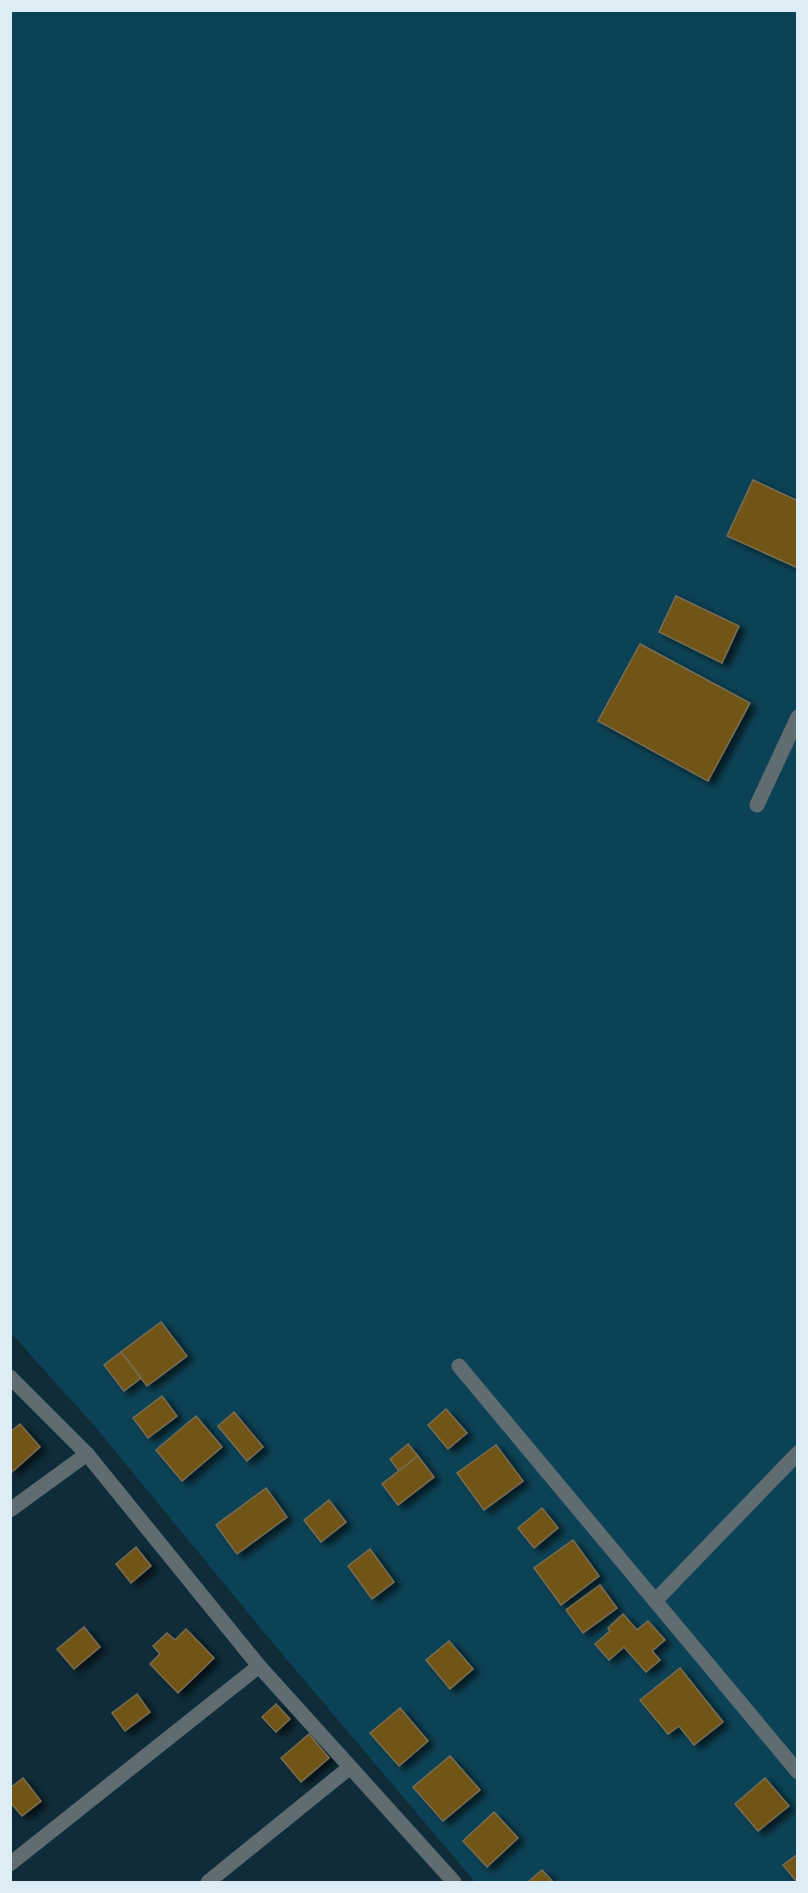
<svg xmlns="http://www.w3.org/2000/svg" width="808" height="1893" font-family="'IBM Plex Sans',sans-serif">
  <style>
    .green { fill: #0c4255 }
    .building { fill: #6f5518; stroke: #796d54; stroke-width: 1.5; filter: url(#shadow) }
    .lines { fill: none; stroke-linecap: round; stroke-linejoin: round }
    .minor { stroke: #5f6c72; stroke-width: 15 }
  </style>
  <defs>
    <filter id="shadow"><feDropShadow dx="6" dy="4" stdDeviation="3" flood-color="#0009"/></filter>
  </defs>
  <rect width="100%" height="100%" fill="#0f2c38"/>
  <polygon class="green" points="10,11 797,11 797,1882 475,1882 267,1636 97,1429 11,1333"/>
  <g class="building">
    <polygon points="753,480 798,501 798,568 727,536"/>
    <polygon points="676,596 739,626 722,663 659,632"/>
    <polygon points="640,644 750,703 708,781 598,721"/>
    <polygon points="161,1322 187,1356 147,1386 121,1352"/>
    <polygon points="121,1352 141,1378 124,1391 104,1365"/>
    <polygon points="162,1396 177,1416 148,1438 133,1418"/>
    <polygon points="446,1409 467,1433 448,1449 428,1425"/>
    <polygon points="234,1412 263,1447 247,1461 218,1426"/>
    <polygon points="196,1416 222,1447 182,1481 156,1450"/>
    <polygon points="20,1424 40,1447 12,1472 10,1470 10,1432"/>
    <polygon points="408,1444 418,1456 399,1471 390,1459"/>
    <polygon points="496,1445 523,1481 484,1510 457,1473"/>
    <polygon points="418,1456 434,1477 398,1505 382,1484"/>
    <polygon points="266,1488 287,1517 237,1554 216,1525"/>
    <polygon points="329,1500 346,1522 321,1542 304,1520"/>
    <polygon points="542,1508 558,1528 534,1548 518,1528"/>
    <polygon points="573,1540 599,1576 561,1605 534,1568"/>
    <polygon points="136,1547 151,1566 131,1583 116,1564"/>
    <polygon points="370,1549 394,1582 372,1599 348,1566"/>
    <polygon points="600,1585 617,1608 583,1633 566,1610"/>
    <polygon points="623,1614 637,1630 648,1621 665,1640 652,1651 660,1660 646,1672 624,1647 609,1660 595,1644 610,1631 608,1628"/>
    <polygon points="84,1627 100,1647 74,1669 57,1649"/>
    <polygon points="186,1629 214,1658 178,1693 150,1664 160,1654 153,1646 167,1633 175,1640"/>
    <polygon points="449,1641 473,1669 450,1689 426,1660"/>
    <polygon points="680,1668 723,1722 694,1745 679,1726 668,1734 640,1700"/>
    <polygon points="137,1694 150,1712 125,1731 112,1713"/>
    <polygon points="276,1704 290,1719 276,1732 262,1717"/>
    <polygon points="400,1708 428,1741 399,1766 370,1733"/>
    <polygon points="309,1734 329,1758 301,1782 281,1758"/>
    <polygon points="450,1756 480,1790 443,1821 413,1787"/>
    <polygon points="23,1778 41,1801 22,1816 10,1802 10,1788"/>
    <polygon points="765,1778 789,1806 758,1831 735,1804"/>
    <polygon points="494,1812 518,1838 487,1867 463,1841"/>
    <polygon points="798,1854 798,1882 797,1882 783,1865"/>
    <polygon points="542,1870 553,1882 528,1882"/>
  </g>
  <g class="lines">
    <g class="minor">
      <polyline points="757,805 798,717"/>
      <polyline points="459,1366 798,1772"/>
      <polyline points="10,1377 87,1454 259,1666 454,1882"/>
      <polyline points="10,1510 87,1454"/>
      <polyline points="655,1601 798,1453"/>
      <polyline points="10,1864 259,1666"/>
      <polyline points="208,1882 349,1768"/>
    </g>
  </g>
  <rect width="808" height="1893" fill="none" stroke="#ddedf5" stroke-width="24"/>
</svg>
